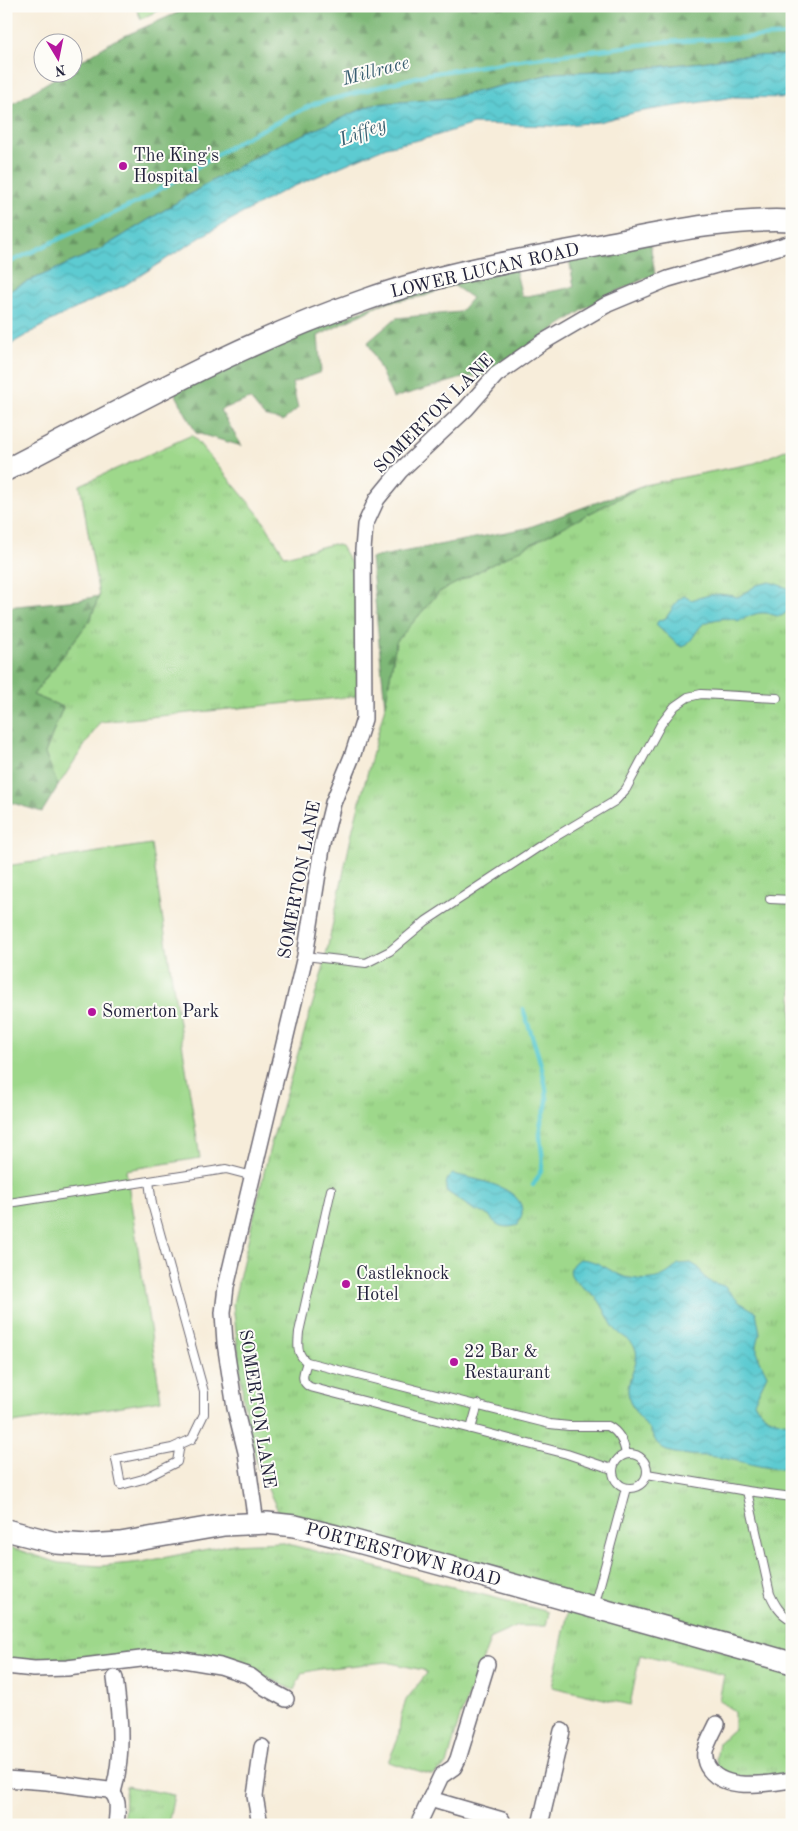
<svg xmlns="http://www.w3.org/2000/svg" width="798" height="1831" font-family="'Old Standard TT',serif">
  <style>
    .grass { fill: url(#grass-tufts); stroke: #607d63 }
    .forest { fill: url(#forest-firs); stroke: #506d59 }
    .pitch { fill: #9ed88b; stroke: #607d63 }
    .water { fill: url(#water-waves); stroke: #407686 }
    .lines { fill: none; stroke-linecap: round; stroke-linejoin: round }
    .stream { stroke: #5dcbd1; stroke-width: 4.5 }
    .lane-casing { stroke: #6d6973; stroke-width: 10 }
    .street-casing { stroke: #6d6973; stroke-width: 18 }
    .secondary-casing { stroke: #6d6973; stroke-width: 24 }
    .lane { stroke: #fff; stroke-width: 8 }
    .street { stroke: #fff; stroke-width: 15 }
    .secondary { stroke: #fff; stroke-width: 21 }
    .poi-dot { fill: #b5179e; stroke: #fdfcf7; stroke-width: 2 }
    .labels { text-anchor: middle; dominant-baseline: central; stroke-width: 4; stroke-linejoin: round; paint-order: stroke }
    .poi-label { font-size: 18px; fill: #22223b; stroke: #fdfcf7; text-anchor: start }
    .street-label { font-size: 18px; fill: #22223b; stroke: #fdfcf7 }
    .water-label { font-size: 19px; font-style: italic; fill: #375d70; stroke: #fdfcf7 }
  </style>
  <defs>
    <pattern id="grass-tufts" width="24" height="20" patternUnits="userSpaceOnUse" patternTransform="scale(1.25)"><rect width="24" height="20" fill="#9ed88b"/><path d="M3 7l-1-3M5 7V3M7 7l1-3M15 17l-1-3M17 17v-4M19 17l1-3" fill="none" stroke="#88b979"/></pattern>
    <pattern id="forest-firs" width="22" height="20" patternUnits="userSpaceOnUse" patternTransform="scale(1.25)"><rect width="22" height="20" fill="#7eb877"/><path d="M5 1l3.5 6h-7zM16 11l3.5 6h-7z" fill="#679563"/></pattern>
    <pattern id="water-waves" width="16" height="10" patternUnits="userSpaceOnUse" patternTransform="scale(1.25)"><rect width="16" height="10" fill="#5dcbd1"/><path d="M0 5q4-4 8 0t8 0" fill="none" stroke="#51aeb4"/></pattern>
  </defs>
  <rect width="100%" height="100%" fill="#fdfcf7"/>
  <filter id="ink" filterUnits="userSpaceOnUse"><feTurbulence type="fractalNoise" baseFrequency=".02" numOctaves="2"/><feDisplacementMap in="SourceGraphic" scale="10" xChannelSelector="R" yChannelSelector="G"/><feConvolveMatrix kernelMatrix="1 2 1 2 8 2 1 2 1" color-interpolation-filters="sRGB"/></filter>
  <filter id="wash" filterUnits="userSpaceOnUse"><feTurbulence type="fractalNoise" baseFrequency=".0096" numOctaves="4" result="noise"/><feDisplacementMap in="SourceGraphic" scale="20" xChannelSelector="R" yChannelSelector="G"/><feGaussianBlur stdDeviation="1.12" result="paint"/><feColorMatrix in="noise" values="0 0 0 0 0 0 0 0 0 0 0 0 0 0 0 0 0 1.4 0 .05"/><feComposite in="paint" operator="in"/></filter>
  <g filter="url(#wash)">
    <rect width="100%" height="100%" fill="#f7edda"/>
    <g class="grass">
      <polygon points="192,435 260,516 285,556 333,544 341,546 354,568 359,612 359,696 100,722 58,786 45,753 63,707 33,695 90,620 99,596 80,485"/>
      <polygon points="792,447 792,1661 280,1515 258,1468 244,1406 233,1304 270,1147 323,969 353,828 385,706 396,642 439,592 644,485 755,463"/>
      <polygon points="280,1542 549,1612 546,1626 518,1626 491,1638 459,1720 447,1765 433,1775 388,1762 398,1739 401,1716 406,1700 427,1673 423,1670 386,1662 320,1669 302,1673 294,1690 250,1670 74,1661 34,1664 6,1661 6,1546 59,1563 100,1566 142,1562 233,1544"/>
      <path d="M569,1608L792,1670V1773C761,1779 749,1779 719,1771L716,1760L719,1742L734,1729V1711L719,1701L724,1675L640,1655L630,1705L552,1687Z"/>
      <path d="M126,1786L174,1795L168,1825H123C125,1811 124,1799 126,1786Z"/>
    </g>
    <g class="forest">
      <polygon points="193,6 792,6 792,55 737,56 702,62 638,69 555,73 450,98 374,104 270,149 210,182 101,249 16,287 6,294 6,108 63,73 72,72 73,66 113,41"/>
      <polygon points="650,243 655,274 600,299 482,376 466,377 393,398 368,342 396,318 460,312 472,298 453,285 425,296 384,303 318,336 321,372 292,383 298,408 283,421 264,416 250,399 220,410 242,446 196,433 174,391 272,345 394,298 515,268 522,297 574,287 569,258"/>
      <polygon points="644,485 439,592 396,642 385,706 371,558 527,528"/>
      <polygon points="99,596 90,620 33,695 63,707 45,753 58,786 42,812 6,801 6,607 79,600"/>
    </g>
    <g class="pitch">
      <polygon points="135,6 167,6 141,19"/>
      <polygon points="151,844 200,1158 126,1170 161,1400 6,1424 6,866"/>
    </g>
    <g class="water">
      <polygon points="792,55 792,98 734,97 637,112 598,122 555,126 473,124 432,137 386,147 283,191 209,232 125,285 56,318 16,341 6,349 6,294 16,287 101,249 210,182 270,149 374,104 450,98 555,73 638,69 702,62 737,56"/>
      <path d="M770,582L788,588H792V610C786,611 786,614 781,616C776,617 770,613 765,613C754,612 747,618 738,621C729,616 710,619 702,625C695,632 692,642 683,647L677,644L656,625L658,621L666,618L678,600L684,596L691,600C713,594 715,592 738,597L757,585Z"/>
      <path d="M453,1174C472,1179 525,1186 522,1214C521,1217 519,1221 518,1225C505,1229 496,1227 489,1215L474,1210L446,1191C446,1183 446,1178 453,1174Z"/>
      <path d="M579,1259C598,1260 606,1269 622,1276C626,1278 632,1278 637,1279C654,1281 666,1277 678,1264L691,1263L699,1268L703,1276L711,1282L724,1286L739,1302L756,1312L760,1333L757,1345V1354L767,1375L754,1402C760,1415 778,1423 792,1423V1469C768,1471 740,1460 716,1457C701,1455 682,1456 667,1451C658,1448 655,1439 650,1431C641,1418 627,1406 628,1388C630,1373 644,1354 631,1342C627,1338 620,1335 616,1330C608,1321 605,1307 596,1297C587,1288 555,1275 579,1259Z"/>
    </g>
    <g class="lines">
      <g class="stream">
        <polyline points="6,264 142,200 243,139 314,104 428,74 527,59 664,42 792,35"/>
        <path d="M523,1009C532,1037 545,1069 547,1099C547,1110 540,1119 540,1129C539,1154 550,1161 533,1185"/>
      </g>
    </g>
  </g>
  <g filter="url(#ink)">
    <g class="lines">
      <defs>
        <g id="lane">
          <polyline points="770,899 792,900"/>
          <polyline points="305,956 366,963 390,951 426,921 543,844 615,801 626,789 661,724 675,706 688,697 701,694 777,698"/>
          <polyline points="149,1181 152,1204 204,1392 204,1414 192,1439 172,1448 116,1459 121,1485 143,1479 177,1462 180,1444"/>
          <path d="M331,1190L299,1332C298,1345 296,1354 307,1362L550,1424L569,1426H608C619,1432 624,1442 626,1454"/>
          <polyline points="9,1203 226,1169 253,1176"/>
          <path d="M307,1362C304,1372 299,1381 310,1387L567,1454L612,1469"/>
          <polyline points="471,1429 478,1404"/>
          <circle cx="630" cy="1471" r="17"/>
          <polyline points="647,1474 747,1491 792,1497"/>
          <path d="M747,1491L770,1594C775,1605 780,1614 792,1620"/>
          <polyline points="594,1607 626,1488"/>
        </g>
        <g id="street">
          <polyline points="256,1523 246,1452 235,1408 225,1343 223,1313 226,1287 305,956 322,848 333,803 353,754 364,719 363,550 365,525 377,499 400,471 466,409 496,375 543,342 608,304 668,279 792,243"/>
          <polyline points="6,1666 34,1669 67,1668 149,1658 178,1659 220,1666 250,1676 266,1688 286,1699"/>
          <path d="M717,1724C713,1733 707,1742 705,1752C704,1759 706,1765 710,1770C727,1792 769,1783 792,1780"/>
          <path d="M6,1779L47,1782L108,1790C121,1796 117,1813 116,1825"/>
          <path d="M113,1792C124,1755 120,1716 115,1678"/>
          <polyline points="430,1799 502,1820"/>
          <polyline points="260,1825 255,1796 262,1747"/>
          <polyline points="418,1825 441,1776 454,1767 458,1759 487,1664"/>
          <polyline points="540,1825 562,1731"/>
        </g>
        <g id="secondary">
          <path d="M6,470C124,409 239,343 365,300C441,273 522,259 601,245C663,233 728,218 792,221"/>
          <polyline points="6,1530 56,1543 87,1545 120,1543 224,1525 267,1523 295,1526 336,1536 432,1562 792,1663"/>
        </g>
      </defs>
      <use href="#lane" class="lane-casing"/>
      <use href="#street" class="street-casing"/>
      <use href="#secondary" class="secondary-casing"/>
      <use href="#lane" class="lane"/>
      <use href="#street" class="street"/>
      <use href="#secondary" class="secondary"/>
    </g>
  </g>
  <g class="poi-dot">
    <circle cx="123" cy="166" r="5"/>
    <circle cx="92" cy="1012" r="5"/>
    <circle cx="346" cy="1284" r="5"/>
    <circle cx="454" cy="1362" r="5"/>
  </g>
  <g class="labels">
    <g class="poi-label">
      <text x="133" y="156">The King's<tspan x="133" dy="21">Hospital</tspan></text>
      <text x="102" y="1012">Somerton Park</text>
      <text x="356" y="1274">Castleknock<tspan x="356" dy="21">Hotel</tspan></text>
      <text x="464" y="1352">22 Bar &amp;<tspan x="464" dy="21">Restaurant</tspan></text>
    </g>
    <g class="street-label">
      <text transform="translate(485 271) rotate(-13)">LOWER LUCAN ROAD</text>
      <text transform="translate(434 414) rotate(-45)">SOMERTON LANE</text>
      <text transform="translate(300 880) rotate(-79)">SOMERTON LANE</text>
      <text transform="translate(257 1409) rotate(81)">SOMERTON LANE</text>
      <text transform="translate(403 1555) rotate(15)">PORTERSTOWN ROAD</text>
    </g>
    <g class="water-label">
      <text transform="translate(376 72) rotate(-15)">Millrace</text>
      <text transform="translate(363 133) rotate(-21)">Liffey</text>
    </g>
  </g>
  <rect width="798" height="1831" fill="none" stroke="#fdfcf7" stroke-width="25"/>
  <g transform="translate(58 58) rotate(170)"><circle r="24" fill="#fdfcf7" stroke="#a5a5ac"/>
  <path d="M0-4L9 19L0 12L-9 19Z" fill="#b5179e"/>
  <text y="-8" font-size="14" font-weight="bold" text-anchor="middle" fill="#22223b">N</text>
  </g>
</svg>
